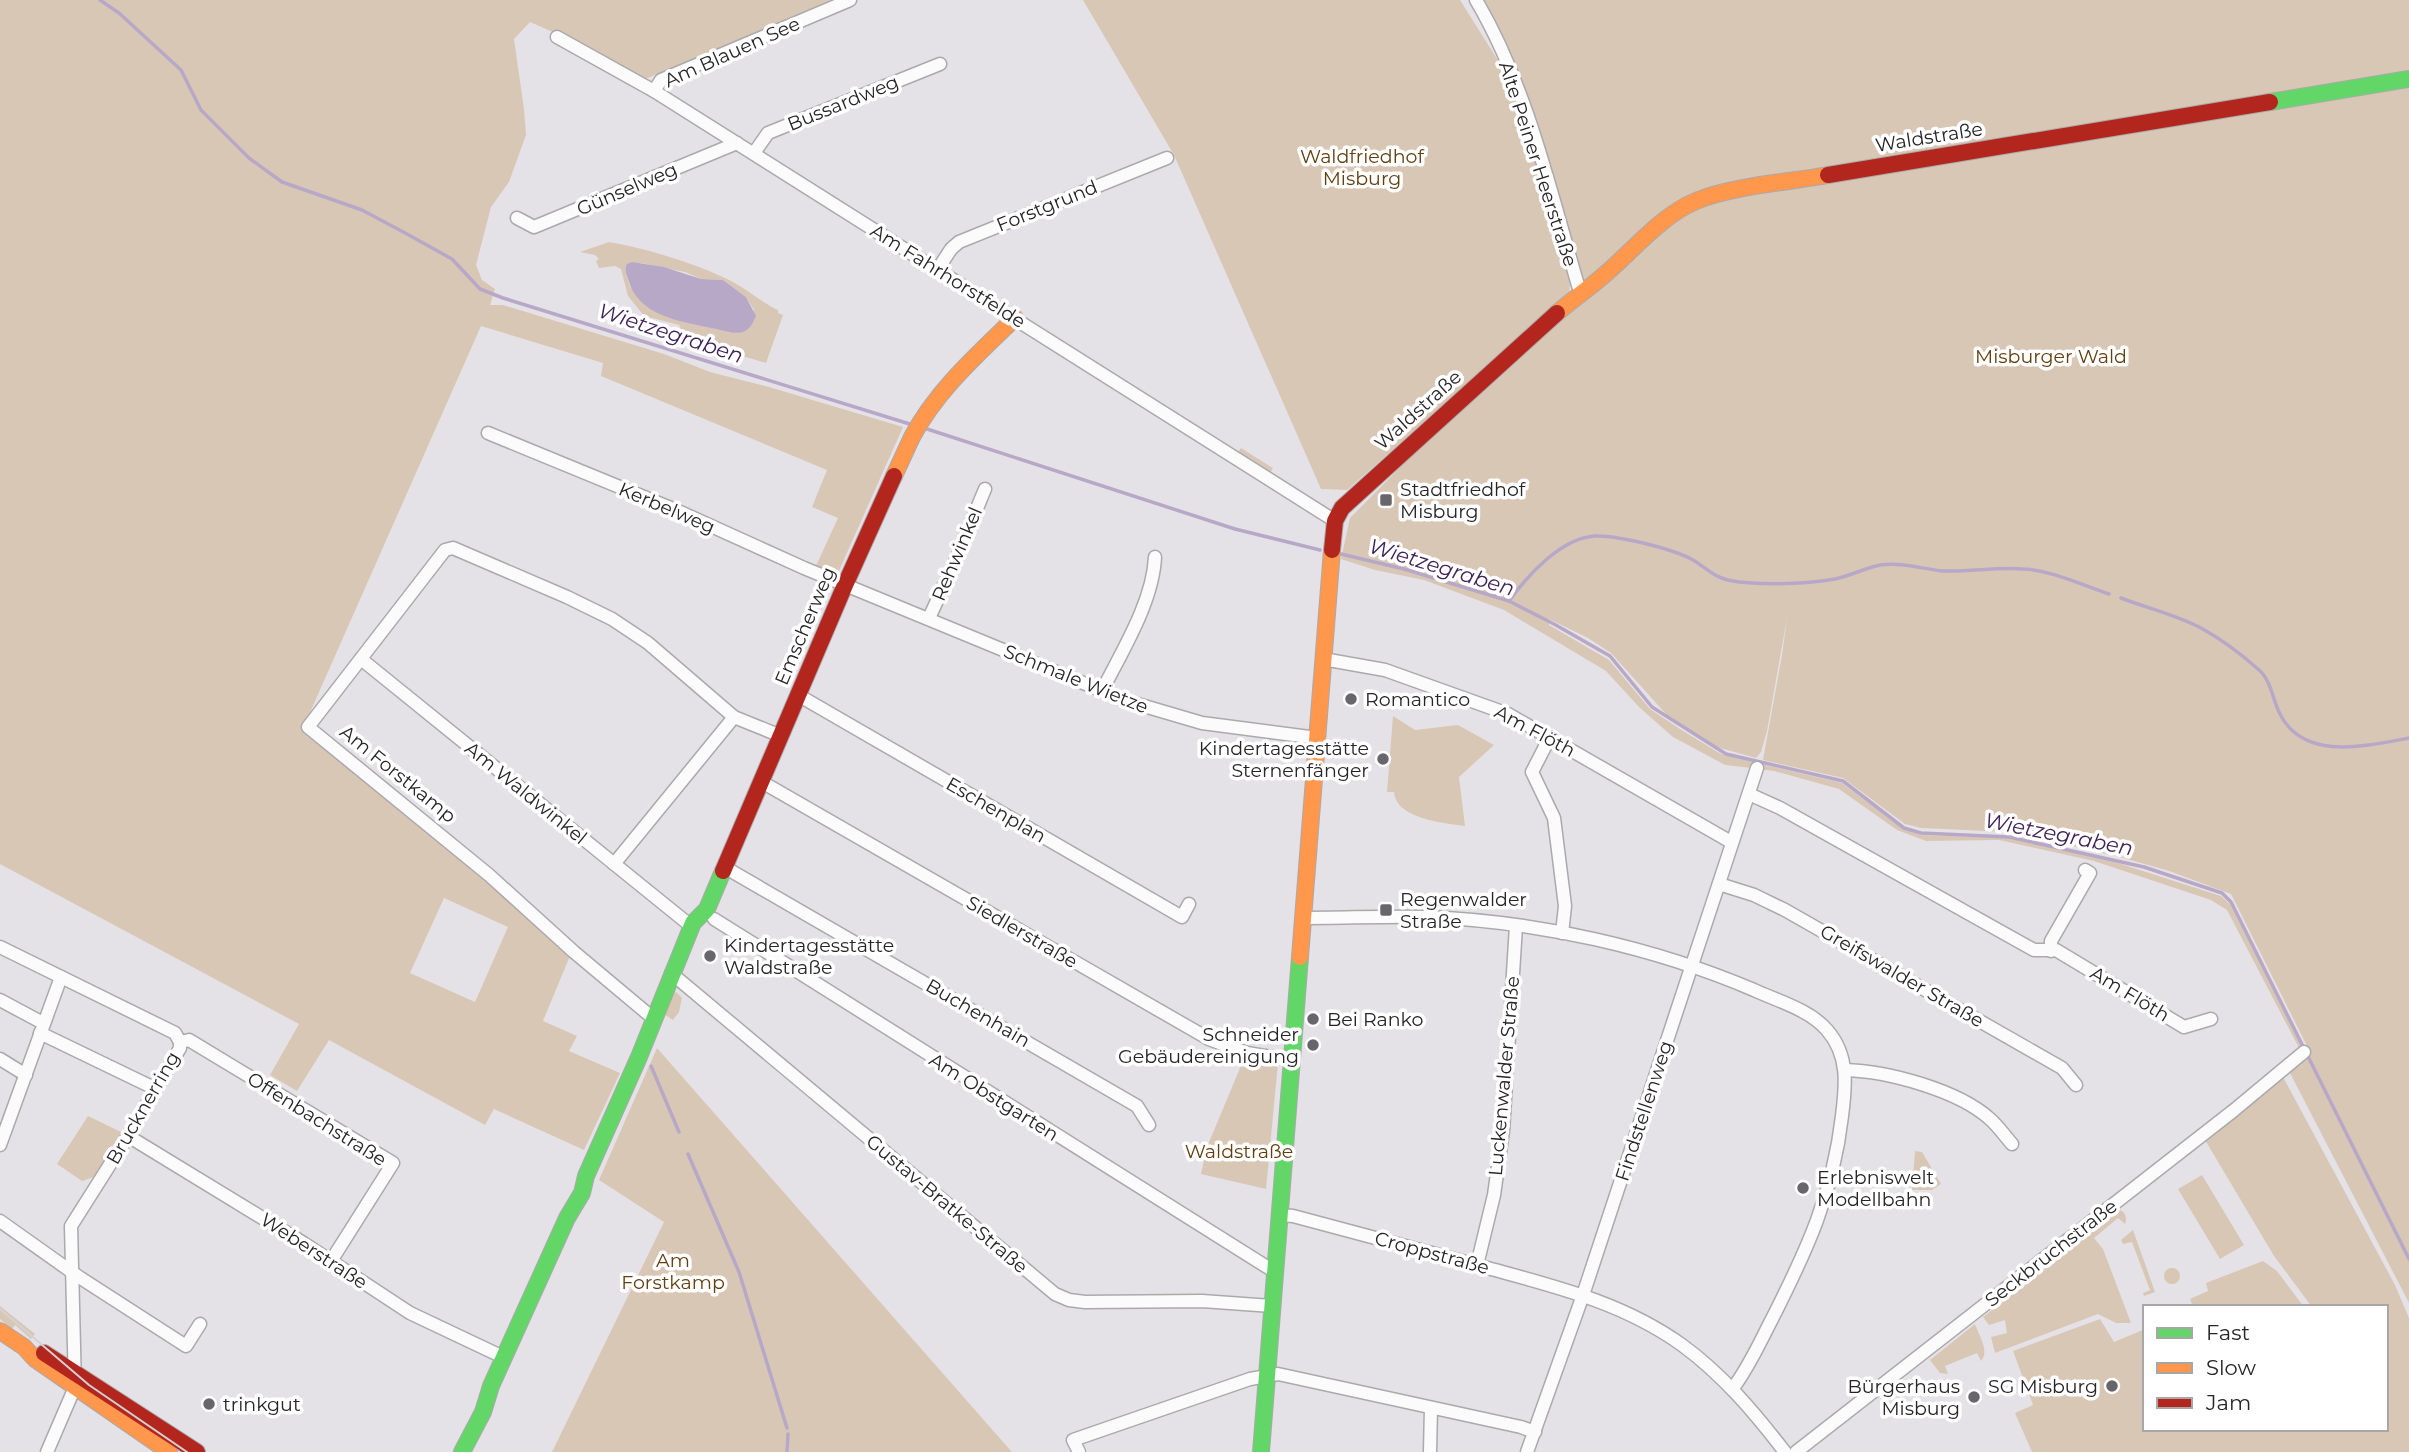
<svg xmlns="http://www.w3.org/2000/svg" width="2409" height="1452" font-family="Montserrat,sans-serif">
  <style>
    .green { fill: #d9c7b6; fill-rule: evenodd }
    .water { fill: #b8a8c8 }
    .lines { fill: none; stroke-linecap: round; stroke-linejoin: round }
    .stream { stroke: #b8a8c8; stroke-width: 3.5 }
    .street-casing { stroke: #aba9ac; stroke-width: 15 }
    .fast-casing { stroke: #aba9ac; stroke-width: 18 }
    .slow-casing { stroke: #aba9ac; stroke-width: 18 }
    .jam-casing { stroke: #aba9ac; stroke-width: 18 }
    .street { stroke: #fbfbfb; stroke-width: 12 }
    .fast { stroke: #63d668; stroke-width: 16 }
    .slow { stroke: #ff974d; stroke-width: 16 }
    .jam { stroke: #b3261e; stroke-width: 16 }
    .tram { stroke: #d2d2d3; stroke-width: 2 }
    .poi-dot { fill: #68666a; stroke: #fff; stroke-width: 2.5 }
    .labels { text-anchor: middle; dominant-baseline: central; stroke-width: 7; stroke-linejoin: round; paint-order: stroke }
    .street-label { font-size: 19px; fill: #252426; stroke: #fff }
    .park-label { font-size: 19px; fill: #623f11; stroke: #fff }
    .poi-label { font-size: 19px; fill: #252426; stroke: #fff; text-anchor: start }
    .water-label { font-size: 21px; font-style: italic; fill: #402359; stroke: #fff }
  </style>
  <rect width="100%" height="100%" fill="#e5e2e7"/>
  <g class="green">
    <path d="M0,0H837L643,80L580,44L530,22L514,39L524,109L526,135L509,182L491,207L476,265L482,280L495,289L490,305H503L664,354L710,372L769,387L903,427L838,573L832,576L815,568L838,518L812,507L827,470L601,376L603,363L481,326L304,726L572,951L543,1021L577,1036L569,1051L620,1073L584,1150L494,1109L485,1125L329,1040L297,1091L270,1075L299,1024L0,864ZM444,898L508,927L475,1002L410,973Z"/>
    <polygon points="1083,0 1460,0 1509,78 1571,278 1569,294 1347,490 1321,489 1174,155"/>
    <polygon points="1480,0 2409,0 2409,1303 2290,1073 2310,1052 2231,894 2169,871 2120,857 2009,832 1921,828 1905,824 1843,778 1763,760 1782,655 1787,618 1767,731 1761,752 1756,758 1720,748 1706,741 1666,714 1611,653 1588,638 1549,619 1549,625 1609,660 1650,709 1680,729 1721,754 1755,762 1752,768 1725,765 1673,737 1639,707 1606,671 1504,610 1424,580 1375,570 1341,559 1350,518 1453,414 1584,293"/>
    <path d="M609,242C645,248 698,264 731,281C747,289 759,301 778,310V313L783,315L766,363L686,339L679,325L644,316L628,296L621,269L615,266L599,268L596,261L599,259L595,255L580,252ZM641,263L685,272L701,279L723,280L746,297L754,310L739,333L696,325L630,287L625,269Z"/>
    <polygon points="1241,448 1273,468 1270,473 1238,452"/>
    <path d="M1393,716L1415,730L1458,725L1494,745L1459,777L1465,826C1444,823 1396,819 1394,792H1387Z"/>
    <polygon points="1761,764 1842,783 1903,829 1921,835 2009,838 2118,863 2221,896 2230,904 2302,1046 2299,1048 2227,910 2211,900 2094,861 1999,840 1926,841 1897,830 1839,789 1774,771 1759,769"/>
    <polygon points="676,992 682,998 679,1012 673,1020 664,1014 670,997"/>
    <polygon points="657,1048 1011,1451 1012,1452 552,1452 664,1222 599,1180"/>
    <polygon points="1245,1056 1278,1063 1266,1189 1201,1174 1207,1147"/>
    <polygon points="2283,1077 2395,1285 2409,1318 2409,1452 2032,1452 2015,1413 2033,1405 2013,1351 2100,1319 2114,1342 2145,1329 2145,1429 2386,1429 2386,1307 2312,1307 2274,1256 2205,1140"/>
    <polygon points="88,1116 123,1133 94,1177 82,1181 57,1164"/>
    <polygon points="1915,1151 1922,1152 1941,1184 1932,1190 1912,1190"/>
    <polygon points="2202,1175 2244,1245 2220,1259 2178,1189"/>
    <path d="M2120,1210C2126,1212 2127,1219 2125,1224L2118,1218L2094,1238L2103,1249L2131,1323H2116L2098,1314L1995,1353L1991,1337L2007,1333L2005,1320L1989,1325L1983,1317Z"/>
    <polygon points="2133,1230 2155,1292 2144,1296 2143,1293 2150,1290 2132,1242 2123,1244 2121,1240"/>
    <polygon points="2263,1261 2277,1271 2304,1307 2193,1307 2190,1299 2208,1291 2206,1283"/>
    <circle cx="2172" cy="1276" r="8"/>
    <polygon points="0,1306 35,1334 31,1339 15,1325 12,1329 0,1319"/>
    <path d="M1975,1324C1979,1335 1990,1352 1981,1361L1977,1353L1945,1366L1948,1374L1940,1373L1930,1360Z"/>
  </g>
  <path class="water" d="M632,262L664,267L701,279L723,280L746,297L756,316C753,323 750,329 743,332C734,335 720,329 711,328C679,321 638,316 628,279C626,272 624,270 627,264Z"/>
  <g class="lines">
    <g class="stream">
      <polyline points="100,0 119,13 181,70 201,110 249,158 282,182 362,210 407,234 452,259 480,289 503,298 913,425"/>
      <polyline points="924,428 1235,529 1320,550"/>
      <polyline points="1341,554 1404,569 1509,601 1554,624 1610,656 1652,707 1726,754 1843,781 1904,828 1921,833 2009,837 2144,867 2222,893 2231,902 2409,1259"/>
      <path d="M2121,598C2147,608 2177,615 2201,628C2221,639 2241,654 2258,669C2271,680 2272,697 2279,712C2302,762 2366,746 2409,738"/>
      <path d="M1509,601C1528,575 1561,538 1595,536C1617,535 1674,549 1693,560C1712,572 1715,579 1739,582C1768,585 1806,584 1835,579C1850,576 1865,568 1880,565C1902,562 1922,569 1943,571C1970,572 1996,567 2023,569C2051,570 2082,585 2109,594"/>
      <polyline points="651,1066 679,1132"/>
      <polyline points="688,1154 739,1272 787,1428"/>
      <polyline points="787,1452 788,1434"/>
    </g>
    <defs>
      <g id="street">
        <path d="M1476,0C1528,88 1551,195 1580,292"/>
        <polyline points="557,37 654,91 1335,521"/>
        <polyline points="654,91 661,80 850,0"/>
        <polyline points="754,153 768,133 940,64"/>
        <polyline points="517,218 534,227 737,143"/>
        <polyline points="938,269 951,249 959,242 1167,158"/>
        <polyline points="488,433 678,511 804,568 1127,701 1202,723 1317,738"/>
        <polyline points="929,618 954,564 985,489"/>
        <polyline points="361,659 691,926"/>
        <polyline points="1323,659 1385,670 1508,714 1731,842"/>
        <path d="M1102,691C1122,651 1153,602 1155,557"/>
        <polyline points="798,695 1182,917 1189,904"/>
        <polyline points="1550,737 1532,772 1554,818 1565,906 1562,933"/>
        <polyline points="762,782 1209,1039 1247,1053 1291,1060"/>
        <polyline points="1749,794 1780,808 2034,950 2056,950 2184,1027 2211,1019"/>
        <polyline points="614,864 734,717"/>
        <polyline points="726,868 1137,1106 1149,1125"/>
        <polyline points="1719,884 1754,895 1785,910 2062,1068 2076,1085"/>
        <path d="M1303,918C1345,918 1388,916 1430,917C1539,922 1653,947 1754,990C1778,1001 1810,1010 1827,1030C1849,1055 1846,1085 1842,1116C1833,1194 1807,1250 1772,1319C1760,1342 1749,1367 1733,1388"/>
        <polyline points="714,919 1275,1272"/>
        <polyline points="0,947 175,1033 180,1042 180,1048 128,1136 71,1226 75,1387 47,1452"/>
        <polyline points="2051,951 2051,941 2090,873 2085,870"/>
        <polyline points="671,973 1055,1294 1069,1300 1085,1302 1202,1301 1272,1306"/>
        <polyline points="0,1000 43,1023"/>
        <polyline points="654,1019 574,952 489,875 308,727 445,550 453,548 567,597 612,619 648,643 734,717 781,736"/>
        <polyline points="40,1033 156,1089"/>
        <polyline points="180,1042 189,1040 393,1163 331,1261"/>
        <polyline points="0,1059 26,1075"/>
        <path d="M1845,1070C1887,1071 1958,1090 1990,1119C1998,1126 2005,1136 2012,1144"/>
        <polyline points="128,1136 305,1244 410,1313 503,1357"/>
        <polyline points="0,1145 61,977"/>
        <path d="M1280,1215L1293,1216C1357,1233 1420,1250 1484,1267C1553,1286 1622,1302 1682,1345C1723,1375 1754,1412 1785,1452"/>
        <polyline points="0,1221 79,1277 186,1346 200,1324"/>
        <polyline points="1477,1265 1494,1195 1503,1131 1516,926"/>
        <polyline points="1079,1452 1073,1440 1250,1379 1278,1374 1521,1427 1535,1432"/>
        <polyline points="1430,1452 1431,1408"/>
        <polyline points="1527,1452 1583,1295 1757,768"/>
        <polyline points="1796,1452 2233,1111 2304,1052"/>
      </g>
      <g id="fast">
        <polyline points="2270,102 2409,79"/>
        <polyline points="462,1452 483,1412 491,1386 567,1218 582,1193 586,1176 639,1057 693,923 707,909 723,871"/>
        <polyline points="1261,1452 1300,957"/>
      </g>
      <g id="slow">
        <path d="M1557,313C1572,300 1588,289 1603,276C1633,251 1660,216 1696,201C1731,186 1790,182 1828,175"/>
        <path d="M894,476C900,463 906,450 912,437C937,390 978,354 1015,318"/>
        <polyline points="1300,957 1332,550"/>
        <polyline points="0,1331 24,1347 35,1359 169,1452"/>
      </g>
      <g id="jam">
        <polyline points="1828,175 2270,102"/>
        <polyline points="1332,550 1335,521 1342,508 1557,313"/>
        <polyline points="723,871 845,585 894,476"/>
        <polyline points="44,1353 197,1452"/>
      </g>
    </defs>
    <use href="#street" class="street-casing"/>
    <use href="#fast" class="fast-casing"/>
    <use href="#slow" class="slow-casing"/>
    <use href="#jam" class="jam-casing"/>
    <use href="#street" class="street"/>
    <use href="#fast" class="fast"/>
    <use href="#slow" class="slow"/>
    <use href="#jam" class="jam"/>
    <polyline class="tram" points="0,1309 89,1385 187,1452"/>
  </g>
  <g class="poi-dot">
    <rect x="1379" y="493" width="14" height="14" rx="3.5"/>
    <circle cx="1351" cy="699" r="7"/>
    <circle cx="1383" cy="759" r="7"/>
    <rect x="1379" y="903" width="14" height="14" rx="3.5"/>
    <circle cx="710" cy="956" r="7"/>
    <circle cx="1313" cy="1019" r="7"/>
    <circle cx="1313" cy="1045" r="7"/>
    <circle cx="1803" cy="1188" r="7"/>
    <circle cx="2112" cy="1386" r="7"/>
    <circle cx="1974" cy="1397" r="7"/>
    <circle cx="209" cy="1404" r="7"/>
  </g>
  <g class="labels">
    <g class="street-label">
      <text transform="translate(732 52) rotate(-24)">Am Blauen See</text>
      <text transform="translate(843 103) rotate(-22)">Bussardweg</text>
      <text transform="translate(1929 137) rotate(-9)">Waldstraße</text>
      <text transform="translate(1538 164) rotate(72)">Alte Peiner Heerstraße</text>
      <text transform="translate(627 189) rotate(-23)">Günselweg</text>
      <text transform="translate(1047 206) rotate(-22)">Forstgrund</text>
      <text transform="translate(948 276) rotate(32)">Am Fahrhorstfelde</text>
      <text transform="translate(1418 410) rotate(-42)">Waldstraße</text>
      <text transform="translate(667 508) rotate(23)">Kerbelweg</text>
      <text transform="translate(957 554) rotate(-67)">Rehwinkel</text>
      <text transform="translate(805 626) rotate(-67)">Emscherweg</text>
      <text transform="translate(1076 679) rotate(22)">Schmale Wietze</text>
      <text transform="translate(1535 731) rotate(28)">Am Flöth</text>
      <text transform="translate(398 774) rotate(39)">Am Forstkamp</text>
      <text transform="translate(526 793) rotate(39)">Am Waldwinkel</text>
      <text transform="translate(996 810) rotate(30)">Eschenplan</text>
      <text transform="translate(1022 932) rotate(30)">Siedlerstraße</text>
      <text transform="translate(1902 976) rotate(30)">Greifswalder Straße</text>
      <text transform="translate(2130 994) rotate(31)">Am Flöth</text>
      <text transform="translate(978 1013) rotate(30)">Buchenhain</text>
      <text transform="translate(1504 1076) rotate(-85)">Luckenwalder Straße</text>
      <text transform="translate(994 1097) rotate(32)">Am Obstgarten</text>
      <text transform="translate(143 1108) rotate(-60)">Brucknerring</text>
      <text transform="translate(1644 1111) rotate(-72)">Findstellenweg</text>
      <text transform="translate(317 1119) rotate(32)">Offenbachstraße</text>
      <text transform="translate(947 1204) rotate(40)">Gustav-Bratke-Straße</text>
      <text transform="translate(314 1251) rotate(33)">Weberstraße</text>
      <text transform="translate(1432 1253) rotate(15)">Croppstraße</text>
      <text transform="translate(2051 1253) rotate(-38)">Seckbruchstraße</text>
    </g>
    <g class="park-label">
      <text x="1362" y="156">Waldfriedhof<tspan x="1362" dy="22">Misburg</tspan></text>
      <text x="2051" y="356">Misburger Wald</text>
      <text x="1239" y="1151">Waldstraße</text>
      <text x="673" y="1260">Am<tspan x="673" dy="22">Forstkamp</tspan></text>
    </g>
    <g class="poi-label">
      <text x="1400" y="489">Stadtfriedhof<tspan x="1400" dy="22">Misburg</tspan></text>
      <text x="1365" y="699">Romantico</text>
      <text x="1369" y="748" text-anchor="end">Kindertagesstätte<tspan x="1369" dy="22">Sternenfänger</tspan></text>
      <text x="1400" y="899">Regenwalder<tspan x="1400" dy="22">Straße</tspan></text>
      <text x="724" y="945">Kindertagesstätte<tspan x="724" dy="22">Waldstraße</tspan></text>
      <text x="1327" y="1019">Bei Ranko</text>
      <text x="1299" y="1034" text-anchor="end">Schneider<tspan x="1299" dy="22">Gebäudereinigung</tspan></text>
      <text x="1817" y="1177">Erlebniswelt<tspan x="1817" dy="22">Modellbahn</tspan></text>
      <text x="1960" y="1386" text-anchor="end">Bürgerhaus<tspan x="1960" dy="22">Misburg</tspan></text>
      <text x="2098" y="1386" text-anchor="end">SG Misburg</text>
      <text x="223" y="1404">trinkgut</text>
    </g>
    <g class="water-label">
      <text transform="translate(671 333) rotate(18)">Wietzegraben</text>
      <text transform="translate(1442 567) rotate(17)">Wietzegraben</text>
      <text transform="translate(2059 834) rotate(11)">Wietzegraben</text>
    </g>
  </g>
  <rect x="2143" y="1305" width="245" height="126" fill="#ffffff" stroke="#a8a7a8" stroke-width="2"/>
  <rect x="2157" y="1328" width="35" height="10" fill="#63d668" stroke="#a8a7a8" stroke-width="2"/>
  <text x="2206" y="1340" font-size="21" fill="#252426">Fast</text>
  <rect x="2157" y="1363" width="35" height="10" fill="#ff974d" stroke="#a8a7a8" stroke-width="2"/>
  <text x="2206" y="1375" font-size="21" fill="#252426">Slow</text>
  <rect x="2157" y="1398" width="35" height="10" fill="#b3261e" stroke="#a8a7a8" stroke-width="2"/>
  <text x="2206" y="1410" font-size="21" fill="#252426">Jam</text>
</svg>
